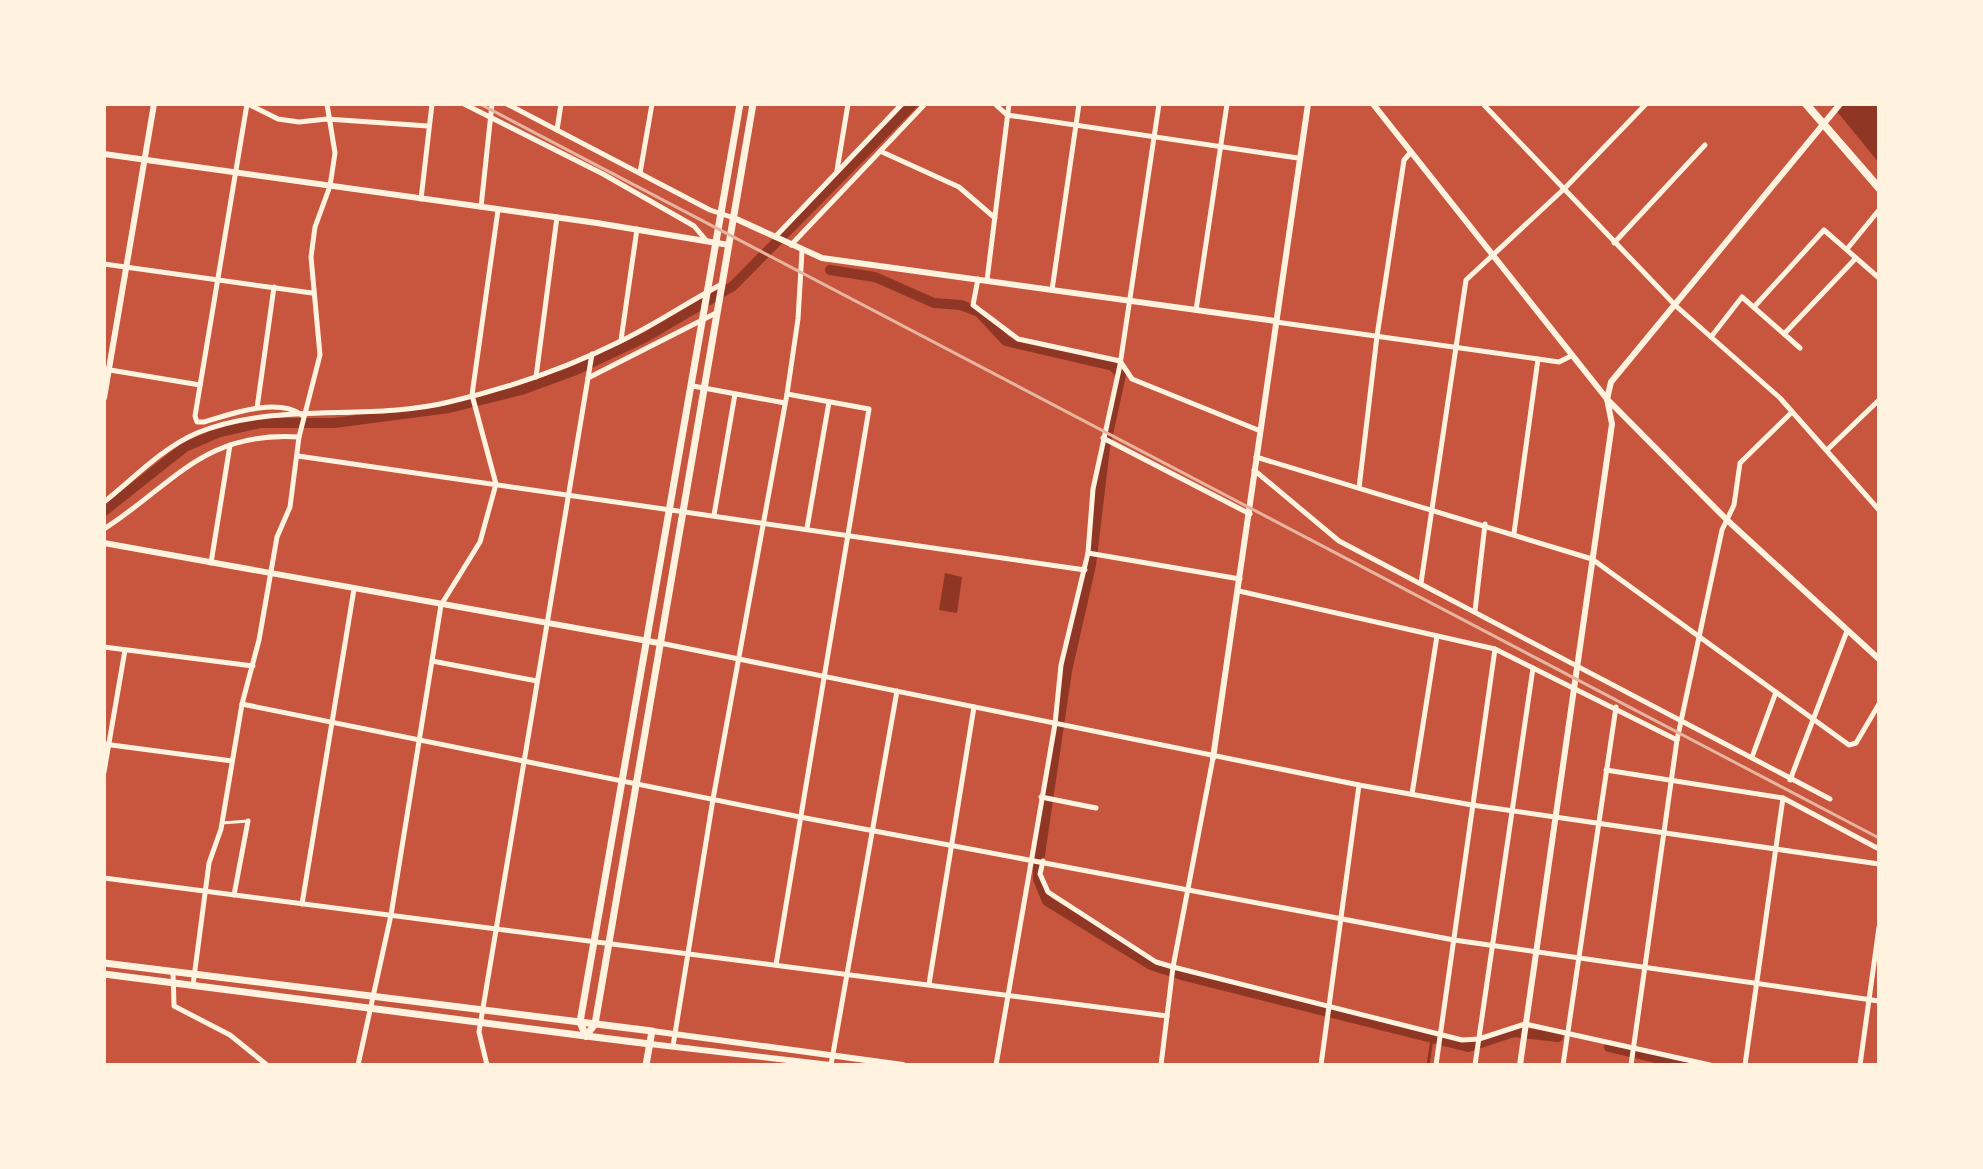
<svg xmlns="http://www.w3.org/2000/svg" width="1983" height="1169" font-family="'Public Sans',sans-serif">
  <style>
    .water { fill: #8f3625 }
    .lines { fill: none; stroke-linecap: round; stroke-linejoin: round }
    .stream { stroke: #8f3625; stroke-width: 3 }
    .canal { stroke: #8f3625; stroke-width: 10 }
    .pedestrian { stroke: #fff3e0; stroke-width: 3 }
    .minor { stroke: #fff3e0; stroke-width: 5 }
    .tertiary { stroke: #fff3e0; stroke-width: 6 }
    .secondary { stroke: #fff3e0; stroke-width: 7 }
    .primary { stroke: #fff3e0; stroke-width: 7 }
    .trunk { stroke: #fff3e0; stroke-width: 8 }
    .rail { stroke: #e9b49f; stroke-width: 3 }
  </style>
  <rect width="100%" height="100%" fill="#c8553d"/>
  <g class="water">
    <polygon points="1831,104 1879,104 1879,163"/>
    <polygon points="945,573 962,577 957,613 939,610"/>
  </g>
  <g class="lines">
    <polyline class="stream" points="1428,1065 1432,1039"/>
    <g class="canal">
      <polyline points="830,270 875,277 934,303 961,305 979,312 1006,341 1113,366 1121,375 1105,448 1091,565 1067,671 1038,868 1038,879 1047,901 1151,965 1185,976 1468,1047 1514,1032 1558,1037"/>
      <polyline points="104,511 185,447 220,432 260,423 334,423 449,408 521,390 576,370 646,337 733,286 913,104"/>
      <polyline points="1609,1047 1685,1065"/>
    </g>
    <polyline class="pedestrian" points="222,823 248,821"/>
    <g class="minor">
      <path d="M247,104L195,416L197,422H204C231,414 277,397 302,415"/>
      <polyline points="248,104 278,119 299,122 327,119 428,126"/>
      <polyline points="464,104 603,174 694,226 705,239"/>
      <polyline points="507,104 710,210 734,218"/>
      <polyline points="995,104 1007,115 1298,158"/>
      <polyline points="1483,104 1676,306 1780,398 1879,510"/>
      <polyline points="557,130 561,104"/>
      <polyline points="880,151 959,187 995,218"/>
      <polyline points="837,170 848,104"/>
      <polyline points="640,173 652,104"/>
      <polyline points="421,199 432,104"/>
      <polyline points="481,207 492,104"/>
      <polyline points="775,237 902,104"/>
      <polyline points="1614,243 1705,145"/>
      <polyline points="791,245 925,104"/>
      <polyline points="1847,249 1879,210"/>
      <polyline points="104,264 312,293"/>
      <polyline points="978,279 973,305 1018,339 1120,361 1132,379 1258,430"/>
      <polyline points="987,280 1009,104"/>
      <polyline points="1052,290 1079,104"/>
      <polyline points="1754,307 1824,230 1879,278"/>
      <polyline points="1196,310 1227,104"/>
      <polyline points="1276,322 1559,362 1571,356"/>
      <polyline points="1784,334 1856,258"/>
      <polyline points="1711,337 1742,297 1800,348"/>
      <polyline points="621,340 637,229"/>
      <polyline points="104,369 200,385"/>
      <polyline points="536,377 557,217"/>
      <polyline points="588,378 716,313"/>
      <polyline points="693,386 785,403"/>
      <polyline points="787,394 798,319 802,251"/>
      <polyline points="257,408 274,287"/>
      <polyline points="1103,438 1250,514"/>
      <polyline points="1827,450 1879,400"/>
      <polyline points="298,456 1085,570"/>
      <polyline points="1256,457 1592,559 1849,745 1856,743 1879,704"/>
      <polyline points="1254,470 1339,541 1830,799"/>
      <polyline points="1359,488 1377,336 1404,160 1411,152"/>
      <path d="M104,502C133,479 162,448 197,433C274,401 367,422 449,402C509,388 567,368 621,341C656,324 688,302 722,284"/>
      <polyline points="714,515 735,394"/>
      <polyline points="807,528 829,402"/>
      <path d="M104,529C175,483 204,431 299,437"/>
      <polyline points="1514,533 1538,359"/>
      <polyline points="1088,553 1093,489 1120,365 1159,104"/>
      <polyline points="211,563 230,445"/>
      <polyline points="1421,583 1466,280 1565,188 1646,104"/>
      <polyline points="1239,591 1495,649 1677,740"/>
      <polyline points="1475,611 1485,524"/>
      <polyline points="660,643 1359,785 1472,805 1879,864"/>
      <polyline points="104,647 253,666"/>
      <polyline points="432,661 537,681"/>
      <polyline points="242,704 800,817 1454,940 1879,1001"/>
      <polyline points="104,744 232,761"/>
      <polyline points="1752,757 1776,692"/>
      <polyline points="1606,770 1783,798 1879,849"/>
      <polyline points="104,772 125,650"/>
      <polyline points="1790,780 1847,631"/>
      <polyline points="1412,794 1437,636"/>
      <polyline points="1041,797 1096,808"/>
      <polyline points="1043,861 1040,874 1048,892 1156,962 1173,967 1462,1040 1479,1039 1525,1024 1710,1065"/>
      <polyline points="104,878 1167,1016"/>
      <polyline points="234,895 248,821"/>
      <polyline points="302,904 354,589"/>
      <polyline points="173,972 174,1006 230,1035 267,1065"/>
      <polyline points="929,984 974,707"/>
      <polyline points="193,985 209,863 221,829 242,704 259,640 277,537 290,507 299,437 320,355 311,257 315,227 330,186 335,153 327,104"/>
      <polyline points="673,1046 713,799 787,394 869,409 776,965"/>
      <polyline points="358,1065 391,915 441,605 480,542 496,484 472,395 498,210"/>
      <polyline points="487,1065 479,1032 592,354"/>
      <polyline points="831,1065 897,691"/>
      <polyline points="996,1065 1055,724 1061,665 1088,553 1240,579"/>
      <polyline points="1161,1065 1173,967 1213,758"/>
      <polyline points="1321,1065 1359,785"/>
      <polyline points="1436,1065 1495,649"/>
      <polyline points="1475,1065 1533,668"/>
      <polyline points="1563,1065 1616,707"/>
      <polyline points="1631,1065 1677,740 1722,530 1734,505 1740,463 1792,412"/>
      <polyline points="1745,1065 1783,798"/>
      <polyline points="1860,1065 1879,927"/>
    </g>
    <g class="tertiary">
      <polyline points="1373,104 1607,399 1727,520 1879,659"/>
      <polyline points="104,154 597,223 729,245"/>
      <polyline points="734,218 822,258 1275,321"/>
      <polyline points="104,398 154,104"/>
      <polyline points="104,543 659,643"/>
      <polyline points="1213,758 1308,104"/>
      <polyline points="652,1031 903,1065"/>
      <polyline points="650,1044 830,1065"/>
      <polyline points="1520,1065 1612,424 1607,399 1611,382 1840,104"/>
    </g>
    <g class="secondary">
      <polyline points="580,1022 652,1031 646,1065"/>
      <polyline points="586,1036 650,1044"/>
    </g>
    <g class="primary">
      <polyline points="104,963 580,1022"/>
      <polyline points="104,974 586,1036"/>
      <polyline points="586,1036 595,1024 753,104"/>
      <polyline points="586,1036 580,1022 740,104"/>
    </g>
    <polyline class="trunk" points="1806,104 1879,188"/>
    <polyline class="rail" points="480,104 1879,838"/>
  </g>
  <rect width="1983" height="1169" fill="none" stroke="#fff3e0" stroke-width="212"/>
</svg>
